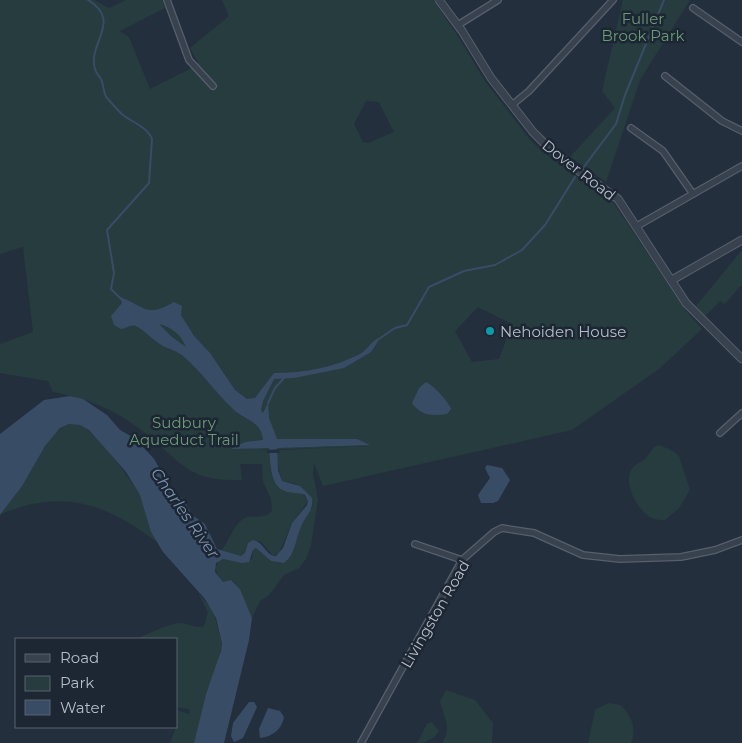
<svg xmlns="http://www.w3.org/2000/svg" width="742" height="743" font-family="Montserrat,sans-serif">
  <style>
    .green { fill: #263c3f; fill-rule: evenodd }
    .water { fill: #394c66; fill-rule: evenodd }
    .pier { fill: #242f3e }
    .lines { fill: none; stroke-linecap: round; stroke-linejoin: round }
    .stream { stroke: #394c66; stroke-width: 2 }
    .minor-casing { stroke: #565f6c; stroke-width: 8 }
    .tertiary-casing { stroke: #565f6c; stroke-width: 9 }
    .minor { stroke: #38414e; stroke-width: 5.5 }
    .tertiary { stroke: #38414e; stroke-width: 7 }
    .culture-dot { fill: #0f9aa8; stroke: #1d2633; stroke-width: 2 }
    .labels { text-anchor: middle; dominant-baseline: central; stroke-width: 5; stroke-linejoin: round; paint-order: stroke }
    .park-label { font-size: 15px; fill: #6b9a76; stroke: #1d2633 }
    .street-label { font-size: 15px; fill: #b4bcc9; stroke: #1d2633 }
    .poi-label { font-size: 15px; fill: #b4bcc9; stroke: #1d2633; text-anchor: start }
    .water-label { font-size: 16px; font-style: italic; fill: #7c92b0; stroke: #1d2633 }
  </style>
  <rect width="100%" height="100%" fill="#242f3e"/>
  <g class="green">
    <path d="M0,0H94L109,8L126,0H162L165,8L120,31L129,37L150,89L190,69L198,62L190,48L229,16L222,0H433L456,33L485,81L531,141L552,159L613,202L686,311L702,329L659,369L572,430L323,486L314,463L313,473L318,500L311,545L306,559L299,568L284,575L269,595L260,601L252,618L240,589L233,581L223,582C217,574 213,569 219,560L226,559L236,562L252,559L253,550L256,548L271,561L284,563C296,554 295,541 300,528C304,519 311,513 313,503L296,484L282,481L277,463L271,465C278,507 299,481 308,501L292,523L279,553L273,556L261,542L253,540L248,543L244,555L241,556L220,551C228,546 231,528 243,519C252,513 264,521 272,511L271,499L263,482L262,464H240L242,480C183,482 181,459 140,429C114,409 85,398 53,392L48,381L0,373V344L33,332L23,247L0,254ZM366,101L379,102L394,132L368,143L363,142L354,124ZM478,307L512,324L499,359L472,362L455,331Z"/>
    <polygon points="623,0 690,0 640,80 606,182 570,157 615,108 602,91"/>
    <polygon points="742,250 742,284 725,304 720,301 705,316 696,306"/>
    <path d="M69,424C74,424 80,424 84,427C96,434 133,482 140,495C148,511 148,527 157,542C106,504 64,488 1,514C8,504 16,495 22,485C33,465 48,432 69,424Z"/>
    <path d="M660,445L673,451L679,456L690,490L679,508L665,520C660,520 655,520 650,517C637,509 624,485 631,470C635,463 641,463 646,458C651,452 652,446 660,445Z"/>
    <path d="M198,593L213,610L222,643L218,663L206,694L194,743H170L176,727V710L190,714L189,709L176,707V639H135C143,636 174,622 180,623C188,623 196,629 204,626L208,612Z"/>
    <path d="M446,690L475,700L493,723L492,743H442C453,727 443,717 440,701Z"/>
    <path d="M609,703L620,705C631,713 637,730 631,743H588L595,710Z"/>
    <path d="M432,722L439,731C434,739 426,743 417,743L427,724Z"/>
  </g>
  <g class="water">
    <path d="M120,297C146,307 146,318 174,302L182,306L181,315L194,336L210,353L235,390L247,399L255,398L274,373C304,373 332,368 360,354C368,350 371,340 380,338L371,352L344,368L294,378L274,379L263,401L261,410L263,413L268,403L269,418L277,439H357L370,445L277,448L278,470L282,481L300,486L312,498C314,511 305,516 301,527C295,540 296,554 284,563L271,561L256,548L253,550L249,562L242,563L223,559L216,563L215,572L223,582L231,580L240,589L252,618L249,640L224,743H194L206,694L221,651L222,643L216,618L205,599L163,552L151,532L140,495L126,472L89,430L80,425L69,424L60,428L45,446L22,486L0,515V434L44,400L70,396L83,399L107,415L120,430L136,439L154,459L171,488L184,500L192,515L205,524L217,549L241,556L245,553L248,543L253,540C264,542 266,556 276,556L283,548L292,523L307,505L308,501L305,495C298,492 292,494 285,491C269,486 271,461 269,448L231,449L245,442L263,440C261,420 244,420 233,409C215,392 202,372 183,356C175,349 165,349 157,342C150,337 144,330 136,326C130,324 126,329 121,329L114,325L111,316L122,303ZM159,324C171,327 181,334 186,347L172,337Z"/>
    <path d="M426,382C434,386 448,401 451,409L447,414C433,416 421,416 412,403L419,388Z"/>
    <polygon points="487,465 502,468 510,480 498,501 493,503 481,503 478,495 490,478 485,468"/>
    <polygon points="249,702 254,702 257,707 243,738 234,742 231,736 233,723"/>
    <path d="M268,708L280,711L284,717C282,729 272,737 260,738L259,729Z"/>
  </g>
  <polygon class="pier" points="372,446 279,450 280,453 267,453 267,450 229,451"/>
  <g class="lines">
    <g class="stream">
      <path d="M88,0C123,21 87,44 95,69C96,73 99,76 101,79C104,85 103,93 107,98C109,100 121,114 123,115C132,122 147,127 152,139L149,183L107,230L114,273L111,289L121,299"/>
      <polyline points="583,168 616,124 625,95 664,0"/>
      <polyline points="379,339 395,328 407,325 429,287 464,271 495,265 522,250 545,225 575,177"/>
      <polyline points="268,403 275,388 284,378"/>
    </g>
    <defs>
      <g id="minor">
        <polyline points="167,0 189,60 213,86"/>
        <polyline points="693,8 742,42"/>
        <polyline points="458,25 498,0"/>
        <polyline points="665,76 722,121 742,131"/>
        <polyline points="512,105 529,91 613,0"/>
        <polyline points="631,128 663,151 693,194"/>
        <polyline points="637,226 742,166"/>
        <polyline points="720,433 742,413"/>
        <polyline points="415,544 462,560"/>
        <polyline points="361,743 462,560 494,532 502,528 534,533 583,555 620,559 681,557 715,550 742,540"/>
      </g>
      <g id="tertiary">
        <polyline points="439,0 462,31 491,78 533,132 554,153 618,199 686,303 742,359"/>
        <polyline points="672,280 742,240"/>
      </g>
    </defs>
    <use href="#minor" class="minor-casing"/>
    <use href="#tertiary" class="tertiary-casing"/>
    <use href="#minor" class="minor"/>
    <use href="#tertiary" class="tertiary"/>
  </g>
  <circle class="culture-dot" cx="490" cy="331" r="5"/>
  <g class="labels">
    <g class="park-label">
      <text x="643" y="18">Fuller<tspan x="643" dy="17">Brook Park</tspan></text>
      <text x="184" y="422">Sudbury<tspan x="184" dy="17">Aqueduct Trail</tspan></text>
    </g>
    <g class="street-label">
      <text transform="translate(579 170) rotate(38)">Dover Road</text>
      <text transform="translate(435 614) rotate(-60)">Livingston Road</text>
    </g>
    <g class="poi-label">
      <text x="500" y="331">Nehoiden House</text>
    </g>
    <g class="water-label">
      <text transform="translate(185 513) rotate(55)">Charles River</text>
    </g>
  </g>
  <rect x="15" y="638" width="162" height="90" fill="#1d2633" stroke="#59626f"/>
  <rect x="25" y="654" width="25" height="8" fill="#38414e" stroke="#59626f"/>
  <text x="60" y="663" font-size="15" fill="#b4bcc9">Road</text>
  <rect x="25" y="676" width="25" height="15" fill="#263c3f" stroke="#59626f"/>
  <text x="60" y="688" font-size="15" fill="#b4bcc9">Park</text>
  <rect x="25" y="700" width="25" height="15" fill="#394c66" stroke="#59626f"/>
  <text x="60" y="713" font-size="15" fill="#b4bcc9">Water</text>
</svg>
